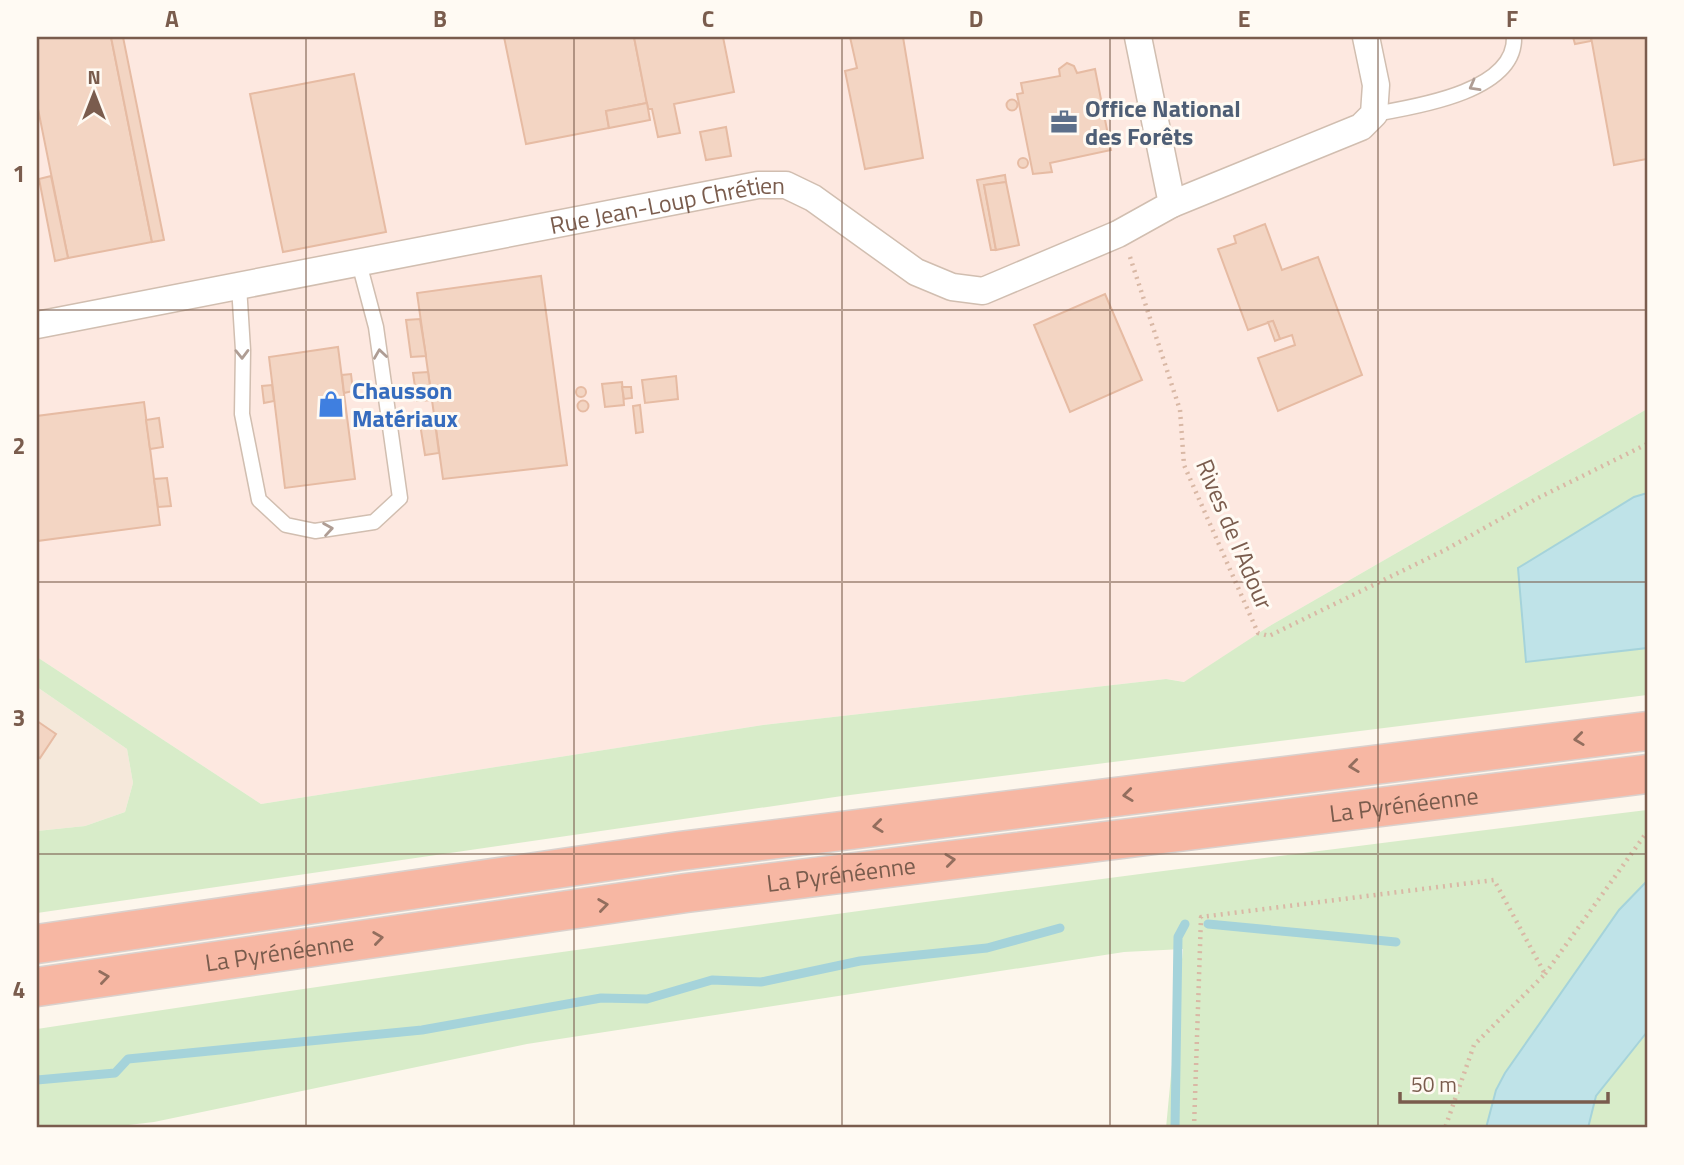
<svg xmlns="http://www.w3.org/2000/svg" width="1684" height="1165" font-family="'Titillium Web',sans-serif">
  <style>
    .residential { fill: #f5e8da }
    .commercial { fill: #fde8e0 }
    .green { fill: #d8ecc9 }
    .water { fill: #bfe3e8; stroke: #a5d3da; stroke-width: 2 }
    .lines { fill: none; stroke-linecap: round; stroke-linejoin: round }
    .stream { stroke: #a5d3da; stroke-width: 9 }
    .building { fill: #f3d5c3; stroke: #e6bba3; stroke-width: 2 }
    .service-casing { stroke: #d1beb0; stroke-width: 17 }
    .minor-casing { stroke: #d1beb0; stroke-width: 29 }
    .motorway-casing { stroke: #dad1cd; stroke-width: 41 }
    .path { stroke: #d9b8a5; stroke-width: 4.5; stroke-dasharray: 2 5; stroke-linecap: butt }
    .service { stroke: #fff; stroke-width: 14 }
    .minor { stroke: #fff; stroke-width: 26 }
    .motorway { stroke: #f7b7a3; stroke-width: 38 }
    .oneway { stroke: #af9d94 }
    .oneway2 { stroke: #936e5e }
    .grid { fill: none; stroke: #7a5c4d; stroke-width: 2; stroke-opacity: 0.55 }
    .labels { text-anchor: middle; dominant-baseline: central; stroke-width: 6; stroke-linejoin: round; paint-order: stroke }
    .service-label { font-size: 24px; font-weight: bold; fill: #4e5e75; stroke: #fffaf3; text-anchor: start }
    .street-label { font-size: 24px; fill: #7a5c4d; stroke: #fffaf3 }
    .shop-label { font-size: 24px; font-weight: bold; fill: #366cbe; stroke: #fffaf3; text-anchor: start }
    .neatline { fill: none; stroke: #7a5c4d; stroke-width: 2.5 }
    .grid-label { font-size: 23px; text-anchor: middle; font-weight: bold; fill: #7a5c4d }
  </style>
  <rect width="100%" height="100%" fill="#fdf6ec"/>
  <polygon class="residential" points="37,687 127,749 133,783 125,812 85,826 37,831"/>
  <polygon class="commercial" points="37,37 1647,37 1647,409 1268,627 1185,682 1166,679 763,725 261,804 37,657"/>
  <g class="green">
    <polygon points="1647,409 1647,493 1634,498 1518,568 1527,662 1647,648 1647,695 842,796 37,913 37,831 85,826 125,812 133,783 127,749 37,687 37,657 261,804 763,725 1166,679 1184,682 1268,627"/>
    <path d="M1647,810V881L1619,910L1505,1073L1496,1090L1486,1128H1166L1183,949L1124,952L527,1044L154,1122L103,1128H37V1029C572,947 1109,876 1647,810Z"/>
    <polygon points="1647,1032 1647,1128 1588,1128 1596,1096"/>
  </g>
  <g class="water">
    <polygon points="1647,493 1647,648 1526,662 1518,568 1634,497"/>
    <polygon points="1647,881 1647,1032 1596,1096 1588,1128 1486,1128 1496,1090 1505,1073 1619,910"/>
  </g>
  <g class="lines">
    <g class="stream">
      <polyline points="1208,924 1396,942"/>
      <polyline points="37,1080 115,1073 128,1059 422,1030 601,998 647,999 712,980 761,982 860,961 987,948 1060,928"/>
      <polyline points="1175,1128 1178,937 1185,924"/>
    </g>
  </g>
  <g class="building">
    <polygon points="37,37 111,37 152,242 68,258 37,104"/>
    <polygon points="111,37 123,37 164,240 152,242"/>
    <polygon points="504,37 634,37 647,103 606,111 609,128 526,144"/>
    <polygon points="634,37 723,37 734,92 674,104 680,133 658,137 652,109 648,109"/>
    <polygon points="850,37 903,37 923,158 865,169 845,71 857,68"/>
    <polygon points="1573,37 1591,37 1591,41 1575,44"/>
    <polygon points="1591,37 1647,37 1647,159 1614,165"/>
    <polygon points="1067,63 1074,66 1077,73 1095,69 1111,150 1050,163 1052,172 1033,174 1017,94 1023,93 1021,83 1060,76 1059,69"/>
    <polygon points="354,74 386,232 283,252 250,94"/>
    <circle cx="1012" cy="105" r="5.5"/>
    <polygon points="647,103 650,120 609,128 606,111"/>
    <polygon points="726,127 731,156 706,160 700,132"/>
    <circle cx="1023" cy="163" r="5"/>
    <polygon points="1005,175 1006,182 984,185 996,250 991,250 977,180"/>
    <polygon points="51,176 68,258 55,261 39,179"/>
    <polygon points="1006,182 1019,245 996,250 984,185"/>
    <polygon points="1265,224 1282,270 1318,257 1362,375 1278,411 1258,358 1295,345 1292,335 1280,339 1273,321 1248,330 1218,249 1236,243 1234,236"/>
    <polygon points="541,276 567,465 443,479 417,293"/>
    <polygon points="1105,294 1142,380 1070,412 1034,325"/>
    <polygon points="420,319 426,356 411,357 406,320"/>
    <polygon points="1273,321 1280,339 1275,341 1268,322"/>
    <polygon points="338,347 355,479 285,488 269,357"/>
    <polygon points="428,372 432,400 417,401 413,373"/>
    <polygon points="351,374 353,391 344,393 342,375"/>
    <polygon points="676,376 678,399 645,403 642,380"/>
    <polygon points="622,382 624,405 605,407 602,384"/>
    <polygon points="272,385 274,401 264,403 262,386"/>
    <circle cx="581" cy="392" r="5"/>
    <polygon points="622,387 631,387 632,398 624,399"/>
    <circle cx="583" cy="406" r="5.5"/>
    <polygon points="144,402 160,525 37,541 37,416"/>
    <polygon points="640,405 643,432 636,433 633,406"/>
    <polygon points="159,418 163,447 150,449 146,420"/>
    <polygon points="435,423 439,453 425,455 420,424"/>
    <polygon points="167,478 171,506 158,507 154,479"/>
    <polygon points="37,721 56,734 40,758 37,756"/>
  </g>
  <g class="lines">
    <defs>
      <g id="service">
        <path d="M1374,114C1414,107 1516,92 1514,37"/>
        <polyline points="239,286 243,350 242,414 259,500 286,525 315,531 374,522 400,498 376,327 359,263"/>
      </g>
      <g id="minor">
        <polyline points="1172,204 1361,127 1374,114 1376,85 1366,37"/>
        <path id="s1" d="M37,325L758,185H786L813,198L916,272L952,287L983,291L1118,234L1172,204L1138,37"/>
      </g>
      <g id="motorway">
        <polyline points="37,944 680,851 1647,731"/>
        <path id="s2" d="M37,987L686,893L1647,774"/>
      </g>
    </defs>
    <use href="#service" class="service-casing"/>
    <use href="#minor" class="minor-casing"/>
    <use href="#motorway" class="motorway-casing"/>
    <g class="path">
      <polyline points="1130,257 1180,410 1184,465 1258,633 1269,636 1445,550 1536,499 1647,444"/>
      <polyline points="1545,974 1647,832"/>
      <polyline points="1194,1128 1201,917 1494,880 1545,974 1474,1045 1445,1128"/>
    </g>
    <use href="#service" class="service"/>
    <use href="#minor" class="minor"/>
    <use href="#motorway" class="motorway"/>
  </g>
  <defs><path id="oneway-chevron" d="M-2-3.5L2.5 0L-2 3.5" fill="none" stroke-width="1.6" stroke-linecap="round" stroke-linejoin="round" transform="scale(1.75)"/></defs>
  <g class="oneway">
    <use href="#oneway-chevron" transform="translate(1474 86) rotate(151)"/>
    <use href="#oneway-chevron" transform="translate(242 354) rotate(89)"/>
    <use href="#oneway-chevron" transform="translate(380 354) rotate(-98)"/>
    <use href="#oneway-chevron" transform="translate(328 529) rotate(-9)"/>
  </g>
  <g class="oneway2">
    <use href="#oneway-chevron" transform="translate(1579 739) rotate(173)"/>
    <use href="#oneway-chevron" transform="translate(1354 766) rotate(173)"/>
    <use href="#oneway-chevron" transform="translate(1128 795) rotate(173)"/>
    <use href="#oneway-chevron" transform="translate(878 826) rotate(173)"/>
    <use href="#oneway-chevron" transform="translate(950 860) rotate(-7)"/>
    <use href="#oneway-chevron" transform="translate(603 905) rotate(-8)"/>
    <use href="#oneway-chevron" transform="translate(378 938) rotate(-8)"/>
    <use href="#oneway-chevron" transform="translate(104 977) rotate(-8)"/>
  </g>
  <path class="grid" d="M306,37V1128M574,37V1128M842,37V1128M1110,37V1128M1378,37V1128M37,310H1647M37,582H1647M37,854H1647"/>
  <defs>
    <symbol id="office-bare" viewBox="-9 -9 18 18"><path d="M-6-3h4V-5.5h4V-3h4V5H-6ZM-1-4.5V-3h2v-1.5ZM-6 0V1H6V0Z" fill="#5c6f8a" stroke="#fffaf3" stroke-width="2.5" paint-order="stroke"/></symbol>
    <symbol id="shop-bare" viewBox="-9 -9 18 18"><path d="M-5-2.5h2.3a2.7 3.5 0 0 1 5.4 0H5L5.5 6h-11ZM-1.5-2.5h3a1.5 2.3 0 0 0-3 0Z" fill="#3f7fe0" stroke="#fffaf3" stroke-width="2.5" paint-order="stroke"/></symbol>
  </defs>
  <g fill-rule="evenodd">
    <use href="#office-bare" x="1045" y="103" width="38" height="38"/>
    <use href="#shop-bare" x="312" y="385" width="38" height="38"/>
  </g>
  <g class="labels">
    <g class="service-label">
      <text x="1085" y="108">Office National<tspan x="1085" dy="28">des Forêts</tspan></text>
    </g>
    <g class="street-label">
      <text stroke="none"><textPath href="#s1" startOffset="642">Rue Jean-Loup Chrétien</textPath></text>
      <text transform="translate(1235 534) rotate(67)">Rives de l'Adour</text>
      <text stroke="none"><textPath href="#s2" startOffset="1379">La Pyrénéenne</textPath></text>
      <text stroke="none"><textPath href="#s2" startOffset="812">La Pyrénéenne</textPath></text>
      <text stroke="none"><textPath href="#s2" startOffset="245">La Pyrénéenne</textPath></text>
    </g>
    <g class="shop-label">
      <text x="352" y="390">Chausson<tspan x="352" dy="28">Matériaux</tspan></text>
    </g>
  </g>
  <rect width="1684" height="1165" fill="none" stroke="#fffaf3" stroke-width="77"/>
  <g transform="translate(94 94)" stroke="#fffaf3" stroke-width="5" paint-order="stroke">
  <path d="M0-5L12 26L0 18L-12 26Z" fill="#7a5c4d"/>
  <text y="-10" font-size="19" font-weight="bold" text-anchor="middle" fill="#7a5c4d">N</text>
  </g>
  <path d="M1400 1092v10h208v-10" fill="none" stroke="#7a5c4d" stroke-width="3.5"/>
  <text x="1411" y="1092" font-size="21" fill="#7a5c4d" stroke="#fffaf3" stroke-width="5" paint-order="stroke">50 m</text>
  <rect x="38" y="38" width="1608" height="1088" class="neatline"/>
  <g class="grid-label">
    <text x="172" y="27">A</text>
    <text x="440" y="27">B</text>
    <text x="708" y="27">C</text>
    <text x="976" y="27">D</text>
    <text x="1244" y="27">E</text>
    <text x="1512" y="27">F</text>
    <text x="19" y="182">1</text>
    <text x="19" y="454">2</text>
    <text x="19" y="726">3</text>
    <text x="19" y="998">4</text>
  </g>
</svg>
